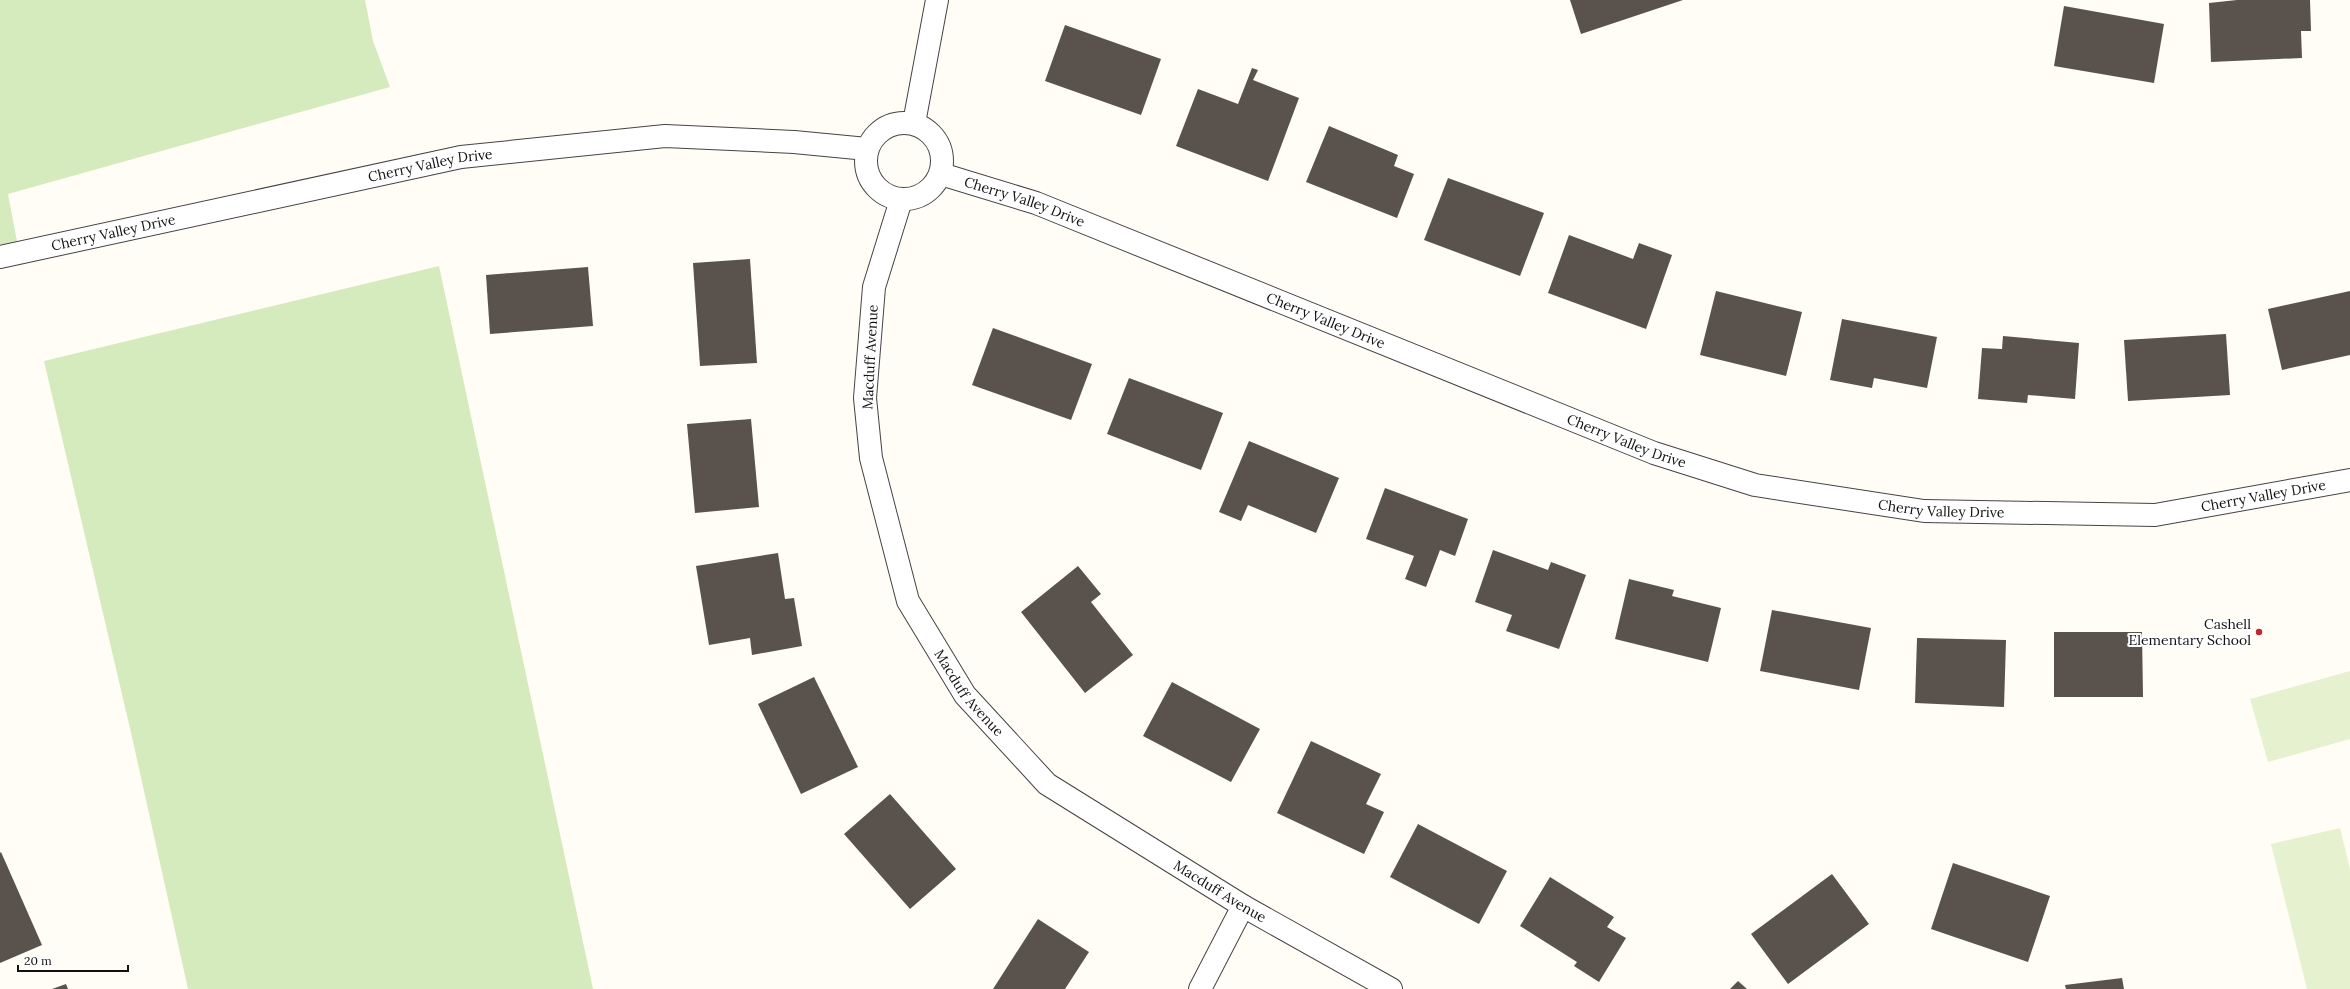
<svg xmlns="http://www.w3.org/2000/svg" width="2350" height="989" font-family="Lora,serif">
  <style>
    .green { fill: #d5ebbd }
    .pitch { fill: #e6f2cf }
    .building { fill: #5a524d }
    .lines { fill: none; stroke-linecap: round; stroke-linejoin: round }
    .minor-casing { stroke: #444; stroke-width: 24 }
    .tertiary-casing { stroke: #444; stroke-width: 24 }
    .minor { stroke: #fff; stroke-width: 22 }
    .tertiary { stroke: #fff; stroke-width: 22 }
    .poi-dot { fill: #c4262e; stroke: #fff; stroke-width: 1.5 }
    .labels { text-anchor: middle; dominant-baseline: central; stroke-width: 4; stroke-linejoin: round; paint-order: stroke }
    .street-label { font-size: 14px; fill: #111; stroke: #fff }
    .poi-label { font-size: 14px; fill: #111; stroke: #fff; text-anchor: end }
  </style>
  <rect width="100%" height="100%" fill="#fffdf5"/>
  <g class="green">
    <polygon points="0,0 365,0 373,41 390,87 8,194 19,252 0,257"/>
    <polygon points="439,266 593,989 188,989 132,737 44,361"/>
  </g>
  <g class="pitch">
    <polygon points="2350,671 2350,739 2268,762 2250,699"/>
    <polygon points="2340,828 2350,869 2350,989 2307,989 2271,844"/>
  </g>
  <g class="building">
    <polygon points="1570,0 1683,0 1581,34"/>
    <polygon points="2237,0 2310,0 2311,31 2301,31 2302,58 2211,62 2209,3"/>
    <polygon points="2064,6 2164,24 2154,83 2054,66"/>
    <polygon points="1065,25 1161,59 1141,115 1045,81"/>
    <polygon points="1252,68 1258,70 1253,80 1299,98 1268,181 1176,146 1198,89 1238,104"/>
    <polygon points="1329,126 1398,155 1394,166 1414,174 1397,218 1306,182"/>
    <polygon points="1448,178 1544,213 1520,276 1424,240"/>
    <polygon points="1569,235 1633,259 1639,243 1672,255 1646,329 1548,293"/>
    <polygon points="750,259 757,363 700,366 693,263"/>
    <polygon points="588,267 593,326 490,334 486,275"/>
    <polygon points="1716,291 1802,312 1786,376 1700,355"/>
    <polygon points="2350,291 2350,355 2282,370 2268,309"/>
    <polygon points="1842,319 1937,337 1927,388 1874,378 1872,388 1830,380"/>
    <polygon points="993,328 1092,364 1071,420 972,385"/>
    <polygon points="2226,334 2230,395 2128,401 2124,340"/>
    <polygon points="2003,336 2079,343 2075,399 2028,395 2027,403 1978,399 1982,348 2002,349"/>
    <polygon points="1129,378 1223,413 1201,470 1107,434"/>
    <polygon points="751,419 759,507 695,513 687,424"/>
    <polygon points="1249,441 1339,478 1316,533 1248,505 1241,521 1219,512"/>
    <polygon points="1385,488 1468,519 1455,556 1440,550 1426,587 1405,579 1414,556 1366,539"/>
    <polygon points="1493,550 1548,570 1551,562 1586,575 1559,649 1506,631 1512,615 1475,602"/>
    <polygon points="778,553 785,599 794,598 802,646 752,655 750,638 709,645 696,566"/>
    <polygon points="1078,566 1101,594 1091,602 1133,655 1085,693 1021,612"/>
    <polygon points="1629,579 1674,590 1672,596 1721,608 1708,662 1615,639"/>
    <polygon points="1772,610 1871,628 1859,690 1760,671"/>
    <polygon points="2054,632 2142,632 2143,697 2054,697"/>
    <polygon points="1917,638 2006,640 2004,707 1915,703"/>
    <polygon points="814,677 858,767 801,794 758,704"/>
    <polygon points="1172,682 1260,729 1231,782 1143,736"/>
    <polygon points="1311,741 1381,774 1366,804 1384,812 1364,854 1277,813"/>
    <polygon points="890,794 956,869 910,909 844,834"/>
    <polygon points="1418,824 1507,871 1479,924 1390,877"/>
    <polygon points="1,852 42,945 0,963 0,853"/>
    <polygon points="1953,863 2050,896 2028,962 1931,929"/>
    <polygon points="1832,874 1869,924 1788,984 1751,934"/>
    <polygon points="1550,877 1614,917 1607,927 1626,938 1599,982 1574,966 1577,962 1520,926"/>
    <polygon points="1038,919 1089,952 1065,989 993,989"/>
    <polygon points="2122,978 2124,989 2066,989 2065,985"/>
    <polygon points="1738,981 1747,989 1730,989"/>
    <polygon points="66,984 68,989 52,989"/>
  </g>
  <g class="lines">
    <defs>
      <g id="minor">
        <polyline points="914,123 937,0"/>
        <path id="s1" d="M901,200L874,287L865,398L871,458L908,601L965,695L1047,784L1243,906L1391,989"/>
        <polyline points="1200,989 1243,906"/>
      </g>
      <g id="tertiary">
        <circle cx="904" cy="161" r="38"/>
        <path id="s2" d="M941,174L1036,203L1654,453L1755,485L1924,511L2155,515L2350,480"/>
        <path id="s3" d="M0,257L461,157L665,136L794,142L867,149"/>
      </g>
    </defs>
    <use href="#minor" class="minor-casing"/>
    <use href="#tertiary" class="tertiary-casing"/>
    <use href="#minor" class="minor"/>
    <use href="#tertiary" class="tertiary"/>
  </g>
  <circle class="poi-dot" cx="2259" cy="632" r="4"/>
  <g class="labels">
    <g class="street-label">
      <text stroke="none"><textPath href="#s3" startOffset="440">Cherry Valley Drive</textPath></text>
      <text stroke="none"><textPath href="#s2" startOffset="88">Cherry Valley Drive</textPath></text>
      <text stroke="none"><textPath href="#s3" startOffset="116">Cherry Valley Drive</textPath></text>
      <text stroke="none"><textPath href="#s2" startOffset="412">Cherry Valley Drive</textPath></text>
      <text transform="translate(870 357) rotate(-87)">Macduff Avenue</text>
      <text stroke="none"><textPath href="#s2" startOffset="736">Cherry Valley Drive</textPath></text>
      <text stroke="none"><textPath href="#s2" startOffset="1384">Cherry Valley Drive</textPath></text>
      <text stroke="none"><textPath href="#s2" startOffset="1060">Cherry Valley Drive</textPath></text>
      <text stroke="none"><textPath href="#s1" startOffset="521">Macduff Avenue</textPath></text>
      <text stroke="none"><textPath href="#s1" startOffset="845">Macduff Avenue</textPath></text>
    </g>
    <g class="poi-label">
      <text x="2251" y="624">Cashell<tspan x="2251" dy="16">Elementary School</tspan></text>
    </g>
  </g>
  <path d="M18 965v6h110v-6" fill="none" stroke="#111111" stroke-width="2"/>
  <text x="24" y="965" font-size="12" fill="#111111" stroke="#ffffff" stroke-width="3" paint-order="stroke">20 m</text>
</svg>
